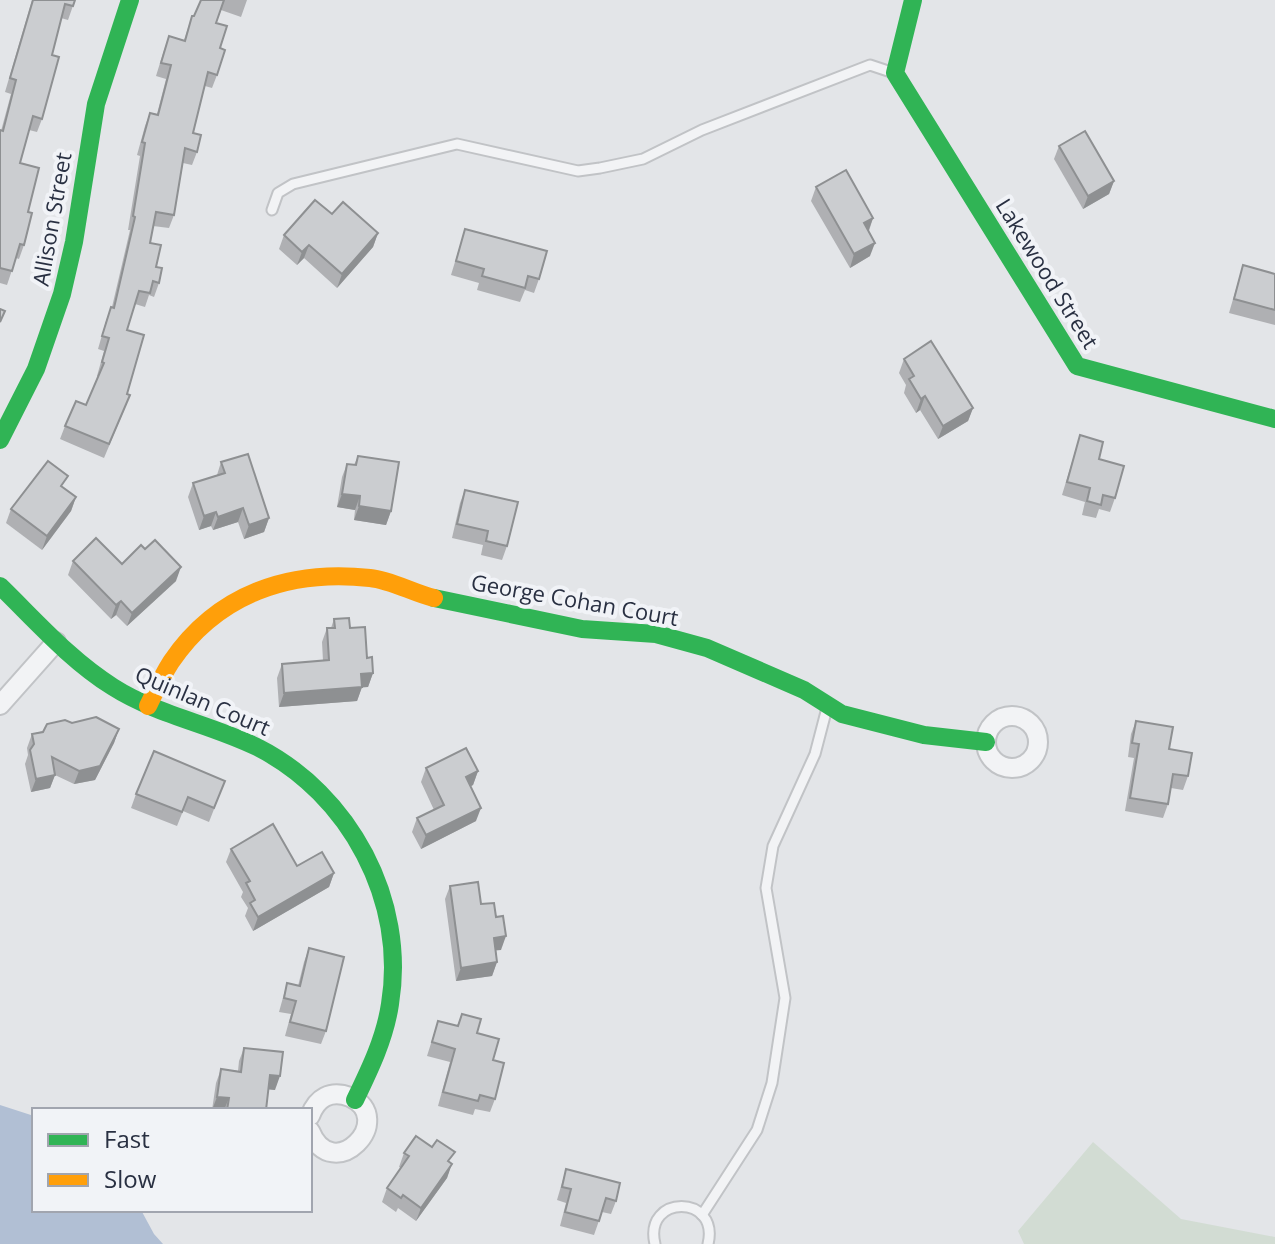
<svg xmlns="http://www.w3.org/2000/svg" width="1275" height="1244" font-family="'Open Sans',sans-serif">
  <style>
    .green { fill: #d2dcd3 }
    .water { fill: #b1bfd4 }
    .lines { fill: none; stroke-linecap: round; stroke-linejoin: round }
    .lane-casing { stroke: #c1c3c6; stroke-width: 13 }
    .street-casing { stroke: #c1c3c6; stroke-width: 22 }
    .lane { stroke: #f2f3f5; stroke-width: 9 }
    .street { stroke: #f2f3f5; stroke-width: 18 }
    .fast { stroke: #30b455; stroke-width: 18 }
    .slow { stroke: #ff9f0a; stroke-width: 18 }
    .wall { fill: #afb0b3 }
    .shaded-wall { fill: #8e9092 }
    .building { fill: #cbcdd0; stroke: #8e9092; stroke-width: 2 }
    .labels { text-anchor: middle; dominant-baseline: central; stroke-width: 8; stroke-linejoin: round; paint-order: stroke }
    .street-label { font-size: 22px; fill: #293042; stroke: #f1f3f7 }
  </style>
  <rect width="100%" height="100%" fill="#e3e5e8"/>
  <polygon class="green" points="1093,1142 1181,1219 1275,1237 1275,1244 1024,1244 1018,1231"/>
  <polygon class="water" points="0,1105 34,1116 34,1210 141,1210 154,1234 163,1244 0,1244"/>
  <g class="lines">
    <defs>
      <g id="lane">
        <polyline points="272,210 278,193 293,184 457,144 578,171 600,168 643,159 702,130 870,65 891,72"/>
        <polyline points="702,1215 757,1130 772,1083 785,998 766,888 773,846 815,754 827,708"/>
        <path d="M655,1244C643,1194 720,1194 708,1244"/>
      </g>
      <g id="street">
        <polyline points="0,705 56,642"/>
        <circle cx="1012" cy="742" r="26"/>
        <path d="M310,1116C313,1108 317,1101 325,1097C333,1093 342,1094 350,1097C398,1119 333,1187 310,1131"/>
      </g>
    </defs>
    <use href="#lane" class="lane-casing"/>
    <use href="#street" class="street-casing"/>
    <use href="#lane" class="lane"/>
    <use href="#street" class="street"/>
    <g class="fast">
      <polyline points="913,0 895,73 1077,366 1275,419"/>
      <polyline points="0,440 36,369 62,294 74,242 96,104 130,0"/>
      <path d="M0,586C36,621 70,660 113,687C157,715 210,724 257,747C350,794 407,901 390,1004C385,1038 370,1069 355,1100"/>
      <polyline points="434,598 582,629 656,634 707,648 804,690 842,714 924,735 986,742"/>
    </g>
    <path class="slow" d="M148,706C155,692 162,676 171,662C217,594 289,569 370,578C391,580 413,593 434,598"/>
  </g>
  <g class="wall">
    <polygon points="32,0 75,0 68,20 61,18 52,55 42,119 37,132 29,130 20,163 28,212 24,245 19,259 16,258 7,285 0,283 0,130 1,131 11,94 5,92"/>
    <polygon points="201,0 247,0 241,17 221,10 216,23 220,48 217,75 212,88 205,86 193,133 197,152 192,165 183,163 174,215 169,228 153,226 150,243 159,283 154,297 149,295 145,307 135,304 127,330 127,394 125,408 104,458 60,439 65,426 86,405 99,376 97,376 104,351 98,349 106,321 111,307 112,307 130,230 128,230 140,156 137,155 145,126 150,113 157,114 166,79 156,76 164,50 169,36 184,40 192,16 194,16"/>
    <polygon points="1059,146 1114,181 1109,194 1083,209 1054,159"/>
    <polygon points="816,187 873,218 869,231 870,256 850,268 811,201"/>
    <polygon points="332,214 378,233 373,247 337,288 304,258 297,265 279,249 284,235"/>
    <polygon points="465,229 539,279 534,293 525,290 520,302 477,290 479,283 451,275"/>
    <polygon points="1243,265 1275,274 1275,325 1229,313"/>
    <polygon points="904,359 973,408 968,421 938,439 920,410 916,413 904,393 906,385 899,373"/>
    <polygon points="1080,435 1099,459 1115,498 1110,512 1099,509 1096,518 1082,515 1085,502 1062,495"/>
    <polygon points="358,456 391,511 386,525 354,520 355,510 337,507 342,477 347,464 354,465"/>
    <polygon points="221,462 269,518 264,532 244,539 238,522 213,530 211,526 199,530 188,497 193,483 217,475"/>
    <polygon points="465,490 507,546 502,560 481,555 483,545 452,538 460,503"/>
    <polygon points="76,497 71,511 42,550 6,523 11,509"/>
    <polygon points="73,561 122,564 176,581 127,626 116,615 111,619 68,575"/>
    <polygon points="334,619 350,628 367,658 373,673 368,687 362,687 357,701 279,707 277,678 282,664 323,661 322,642 327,628 331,628"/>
    <polygon points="1136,721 1169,749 1188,776 1183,790 1171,788 1168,804 1163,818 1125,811 1134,758 1128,757 1131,734"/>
    <polygon points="72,723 119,729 114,743 95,780 74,784 55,775 50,788 31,792 25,764 28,755 27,748 32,734"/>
    <polygon points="426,768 478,771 473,785 471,786 476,821 421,849 412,832 417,818 434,810 421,782"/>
    <polygon points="225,781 209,822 183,811 177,826 131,808 136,794"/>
    <polygon points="231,849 297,866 334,873 329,887 253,931 245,916 248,908 241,897 243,892 226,862"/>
    <polygon points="450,886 481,904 501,950 496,950 497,962 492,976 456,981 445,899"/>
    <polygon points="309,948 326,1031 321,1044 285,1036 291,1014 279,1012 287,983 298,986 304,962"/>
    <polygon points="462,1014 477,1033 493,1060 495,1099 490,1112 475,1109 473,1115 438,1106 450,1062 427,1056 438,1021 457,1026"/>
    <polygon points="244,1048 275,1090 268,1089 266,1110 212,1110 216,1083 221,1069 238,1071 239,1061"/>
    <polygon points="404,1153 451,1163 447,1178 416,1221 398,1208 396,1212 382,1202 387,1188 401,1168 399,1167"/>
    <polygon points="566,1169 616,1201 611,1214 602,1212 594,1235 560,1226 566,1203 557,1200"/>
  </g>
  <g class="shaded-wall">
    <polygon points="1114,181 1109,194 1083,209 1088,196"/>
    <polygon points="873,218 868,232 864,223"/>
    <polygon points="378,233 373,247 337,288 342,274"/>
    <polygon points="875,243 870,256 850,268 854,254"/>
    <polygon points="309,245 304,258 297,265 302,252"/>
    <polygon points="925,396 920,410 916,413 921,399"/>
    <polygon points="973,408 968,421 938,439 943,426"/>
    <polygon points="342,494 360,496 355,510 337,507"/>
    <polygon points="76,497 71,511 42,550 47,536"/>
    <polygon points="359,506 391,511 386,525 354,520"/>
    <polygon points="243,508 238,522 213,530 218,517"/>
    <polygon points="216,512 211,526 199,530 204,516"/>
    <polygon points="269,518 264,532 244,539 249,525"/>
    <polygon points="181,567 176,581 127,626 132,613"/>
    <polygon points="121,601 116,615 111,619 116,605"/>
    <polygon points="373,673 368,687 356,688 361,674"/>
    <polygon points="362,687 357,701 279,707 284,693"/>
    <polygon points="119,729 114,743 95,780 74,784 79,771"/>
    <polygon points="478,771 473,785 461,791 466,777"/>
    <polygon points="55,775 50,788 31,792 36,779"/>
    <polygon points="481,808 476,821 421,849 426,835"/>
    <polygon points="334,873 329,887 253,931 258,917"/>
    <polygon points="506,936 501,950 489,951 494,938"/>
    <polygon points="497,962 492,976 456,981 461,968"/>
    <polygon points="270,1075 280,1076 275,1090 265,1089"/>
    <polygon points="217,1097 229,1098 224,1110 212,1110"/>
    <polygon points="452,1164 447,1178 416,1221 421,1208"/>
  </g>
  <g class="building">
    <polygon points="33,0 75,0 73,6 65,4 52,55 59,57 42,119 33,116 20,163 39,168 28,212 32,213 24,245 20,244 12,271 0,268 0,130 3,131 16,80 10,78"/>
    <polygon points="201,0 224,0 216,23 227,26 220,48 225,50 217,75 208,72 193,133 201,135 197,152 185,148 174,215 156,212 150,243 161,245 156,267 162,268 159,283 153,281 150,293 139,291 127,330 144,335 127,394 130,395 109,444 65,426 76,401 86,405 104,363 102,362 109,338 102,336 111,307 114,308 135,217 133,216 145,143 142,142 150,113 158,115 171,65 161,63 169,36 185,41 192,16 194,16"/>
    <polygon points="1085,131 1114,181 1088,196 1059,146"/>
    <polygon points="846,170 873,218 864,223 875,243 854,254 816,187"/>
    <polygon points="315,200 332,214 343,202 378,233 342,274 309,245 302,252 284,235"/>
    <polygon points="465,229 547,251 539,279 528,276 525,288 482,276 484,269 456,261"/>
    <polygon points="1243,265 1275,274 1275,310 1234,299"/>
    <polygon points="0,309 5,311 0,322"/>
    <polygon points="931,341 973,408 943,426 925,396 921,399 909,379 914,376 904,359"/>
    <polygon points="1080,435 1103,442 1099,459 1124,466 1115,498 1103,495 1101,505 1087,501 1090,488 1067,482"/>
    <polygon points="248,454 269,518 249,525 243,508 218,517 216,512 204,516 193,483 225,473 221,462"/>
    <polygon points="358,456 399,462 391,511 359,506 360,496 342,494 347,464 356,465"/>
    <polygon points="48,461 68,476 61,486 76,497 47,536 11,509"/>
    <polygon points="465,490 518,502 507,546 486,541 488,531 457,524"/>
    <polygon points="96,538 122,564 141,545 145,549 155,540 181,567 132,613 121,601 116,605 73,561"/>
    <polygon points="349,618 350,628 365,627 367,658 372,657 373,673 361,674 362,687 284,693 282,664 329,660 327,628 335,628 334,619"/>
    <polygon points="96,717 119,729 100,766 79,771 52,757 55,775 36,779 30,750 34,744 32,734 43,732 47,724 65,720 72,723"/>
    <polygon points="1136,721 1173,727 1169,749 1192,753 1188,776 1173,774 1168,804 1130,798 1139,744 1132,743"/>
    <polygon points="466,748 478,771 466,777 481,808 426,835 417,818 444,805 426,768"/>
    <polygon points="154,751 225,781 214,808 188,797 182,812 136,794"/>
    <polygon points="273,824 297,866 322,852 334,873 258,917 250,903 255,900 246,883 250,881 231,849"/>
    <polygon points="478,882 481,904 494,903 496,917 503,916 506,936 494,938 497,962 461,968 450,886"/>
    <polygon points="309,948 344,957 326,1031 290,1022 296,1001 284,998 287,983 300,986"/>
    <polygon points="462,1014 481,1019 477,1033 499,1039 493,1060 504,1063 495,1099 480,1095 478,1101 443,1092 455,1049 432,1042 438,1021 458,1026"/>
    <polygon points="244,1048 283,1052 280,1076 270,1075 266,1110 227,1110 229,1098 217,1097 221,1069 241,1072"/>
    <polygon points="416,1136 432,1147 437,1140 455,1152 448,1161 452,1164 421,1208 403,1195 401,1198 387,1188 409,1156 404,1153"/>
    <polygon points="566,1169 620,1183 616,1201 606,1198 599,1221 565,1212 571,1189 562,1187"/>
  </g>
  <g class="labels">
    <g class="street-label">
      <text transform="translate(51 219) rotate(-80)">Allison Street</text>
      <text transform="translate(1048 273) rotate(58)">Lakewood Street</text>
      <text transform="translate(575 599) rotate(10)">George Cohan Court</text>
      <text transform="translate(203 700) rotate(23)">Quinlan Court</text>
    </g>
  </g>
  <rect x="32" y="1108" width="280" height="104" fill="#f1f3f7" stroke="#a1a5af" stroke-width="2"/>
  <rect x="48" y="1134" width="40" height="12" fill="#30b455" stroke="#a1a5af" stroke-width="2"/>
  <text x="104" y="1148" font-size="24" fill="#293042">Fast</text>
  <rect x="48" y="1174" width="40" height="12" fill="#ff9f0a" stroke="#a1a5af" stroke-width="2"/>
  <text x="104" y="1188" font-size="24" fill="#293042">Slow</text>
</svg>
